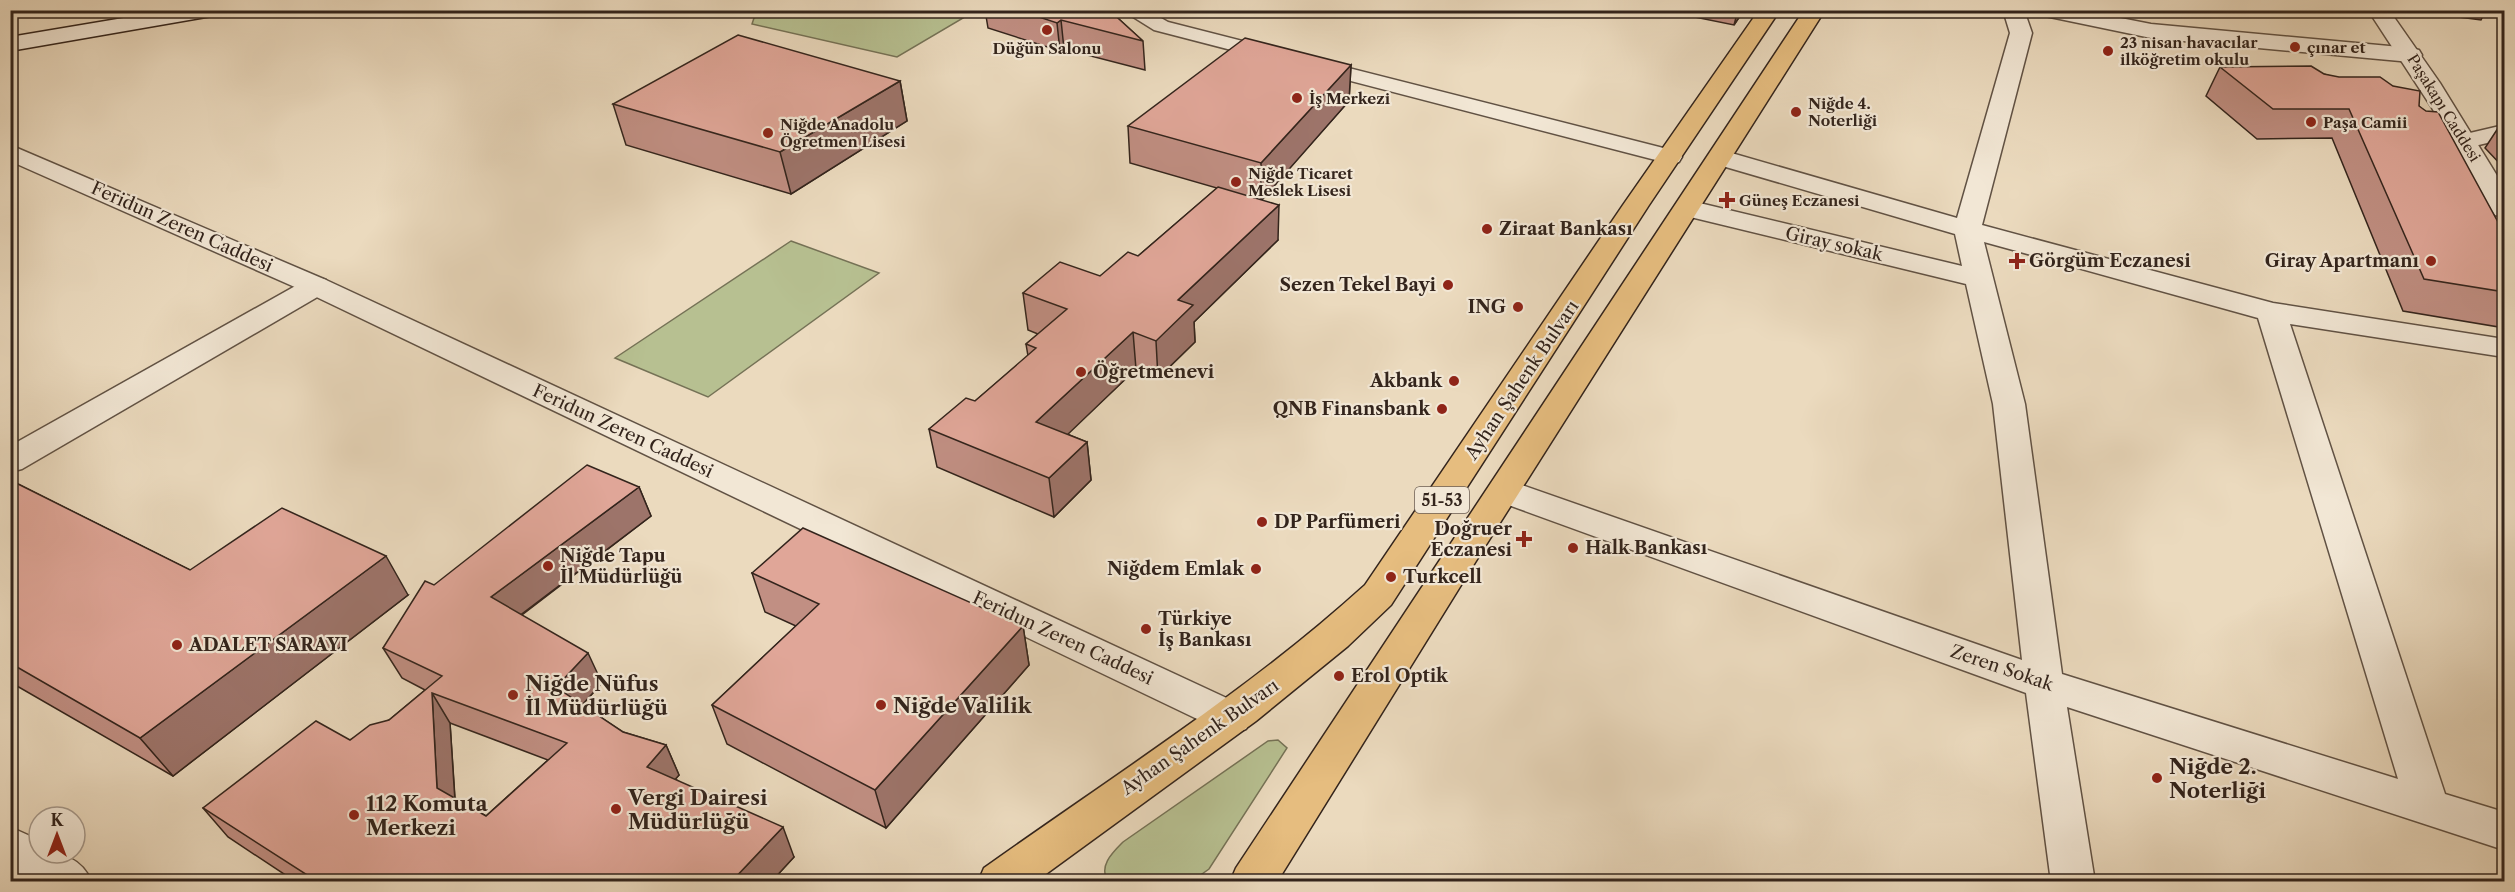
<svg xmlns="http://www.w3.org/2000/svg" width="2515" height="892" font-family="'Libre Caslon Text',serif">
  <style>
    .green { fill: #b7c091; stroke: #757256; stroke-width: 1.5 }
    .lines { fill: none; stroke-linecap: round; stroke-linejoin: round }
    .pedestrian-casing { stroke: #615244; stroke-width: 3 }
    .minor-casing { stroke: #615244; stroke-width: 3 }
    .tertiary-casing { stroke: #615244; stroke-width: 3 }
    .secondary-casing { stroke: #33241c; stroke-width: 3 }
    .primary-casing { stroke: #33241c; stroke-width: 3 }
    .pedestrian { fill: #f2e7d5; fill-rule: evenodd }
    .minor { fill: #f2e7d5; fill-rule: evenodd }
    .tertiary { fill: #f2e7d5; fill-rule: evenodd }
    .secondary { fill: #f2e7d5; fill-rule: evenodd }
    .primary { fill: #e6bd7f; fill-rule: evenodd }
    .wall { fill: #c18f83; stroke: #33241c; stroke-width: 1.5; fill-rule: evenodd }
    .shaded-wall { fill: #9d746a; stroke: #33241c; stroke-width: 1.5 }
    .building { fill: #e0a698; stroke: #33241c; stroke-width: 1.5; fill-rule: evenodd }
    .poi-dot { fill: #8f2418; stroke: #f2e7d5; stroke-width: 2 }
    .labels { text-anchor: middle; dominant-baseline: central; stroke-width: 4.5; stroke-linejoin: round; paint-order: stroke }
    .far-poi-label { font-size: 15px; font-weight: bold; fill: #33241c; stroke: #f2e7d5; text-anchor: start }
    .far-street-label { font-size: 15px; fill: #33241c; stroke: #f2e7d5 }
    .shield { fill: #f2e7d5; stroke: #6c5e54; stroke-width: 1.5 }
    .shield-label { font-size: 16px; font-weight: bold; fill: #33241c }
    .street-label { font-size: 18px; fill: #33241c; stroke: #f2e7d5 }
    .poi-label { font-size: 18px; font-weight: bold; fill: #33241c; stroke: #f2e7d5; text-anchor: start }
    .near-poi-label { font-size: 21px; font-weight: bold; fill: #33241c; stroke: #f2e7d5; text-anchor: start }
  </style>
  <rect width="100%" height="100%" fill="#ebdabe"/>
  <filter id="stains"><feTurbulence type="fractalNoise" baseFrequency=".00333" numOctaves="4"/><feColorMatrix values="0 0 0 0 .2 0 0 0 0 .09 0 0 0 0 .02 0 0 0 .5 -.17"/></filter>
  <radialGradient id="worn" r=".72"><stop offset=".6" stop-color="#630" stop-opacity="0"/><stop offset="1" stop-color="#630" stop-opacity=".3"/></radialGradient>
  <g class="green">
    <polygon points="766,11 766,10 975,11 897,57 752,24 754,18"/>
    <polygon points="791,241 879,273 708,397 615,358"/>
    <path d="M1278,740L1287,748L1209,869L1192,881L1109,882C1097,867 1113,852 1123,842L1268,741Z"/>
  </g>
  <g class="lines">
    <defs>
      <polygon id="pedestrian" points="1122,10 1147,10 1168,22 1679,152 1682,157 1679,162 1671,164 1154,30"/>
      <g id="minor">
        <path d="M2003,10H2024L2032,33L1982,225L2273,303L2504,339V357L2290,324L2445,794L2504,812V850L2067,707L2095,882H2051L2026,693L1492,499L1487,491L1492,483L1504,479L1516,483L2022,660L1993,404L1966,284L1678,214L1674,208L1678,202L1687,200L1962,266L1955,234L1712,163L1708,158L1712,153L1721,150L1957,218L2010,33ZM1984,242L2258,318L2398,779L2062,674L2025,404Z"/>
        <polygon points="2035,10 2080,10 2151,24 2411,48 2419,50 2422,55 2419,60 2411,62 2151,38 2045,16 2037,15"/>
        <polygon points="2504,125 2504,139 2466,148 2457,146 2454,141 2457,136"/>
        <polygon points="316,277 326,280 330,286 326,292 22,469 10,472 10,446 306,280"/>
        <path d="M10,827L39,840V853C64,853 81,858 92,882H30L10,869Z"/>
      </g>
      <g id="tertiary">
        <polygon points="2368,10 2389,10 2440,83 2504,187 2504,217 2495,215 2491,209 2432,108"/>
        <polygon points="10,145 326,280 1246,707 1252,718 1246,729 1232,734 1218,729 306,292 10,161"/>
      </g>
      <polygon id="secondary" points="171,10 222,10 220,15 212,16 10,51 10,37"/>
      <g id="primary">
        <path d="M1759,10H1780L1649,205L1391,605L1348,646L1256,721L1035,882H978L984,868C1113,776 1247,692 1365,585L1623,205Z"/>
        <polygon points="1804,10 1825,10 1484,548 1277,882 1230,882 1236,868"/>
      </g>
    </defs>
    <use href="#pedestrian" class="pedestrian-casing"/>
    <use href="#minor" class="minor-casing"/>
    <use href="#tertiary" class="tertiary-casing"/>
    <use href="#secondary" class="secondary-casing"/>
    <use href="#primary" class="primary-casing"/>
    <use href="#pedestrian" class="pedestrian"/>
    <use href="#minor" class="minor"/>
    <use href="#tertiary" class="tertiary"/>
    <use href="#secondary" class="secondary"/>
    <use href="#primary" class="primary"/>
  </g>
  <g class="wall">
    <polygon points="985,10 1109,10 1143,41 1145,70 1064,49 1060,51 988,28"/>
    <polygon points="1660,10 1744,10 1734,25"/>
    <polygon points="2405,10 2486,10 2481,20"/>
    <polygon points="1351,65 1349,101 1261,200 1278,240 1194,322 1195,342 1158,378 1136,369 1067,434 1087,442 1091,480 1054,517 937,467 929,429 975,401 1028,356 1026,344 1038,334 1028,330 1023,293 1100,276 1138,256 1217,188 1130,163 1128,126"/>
    <polygon points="2220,67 2324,74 2419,106 2505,235 2505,328 2403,311 2332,138 2257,139 2206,96"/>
    <polygon points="900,81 907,121 791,194 626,145 613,104"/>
    <polygon points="2502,122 2505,122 2505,169 2485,148"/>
    <polygon points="10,480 190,570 408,595 173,776 10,682"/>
    <path d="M639,487L651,516L522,615L602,683L582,705L623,732L666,745L679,775L675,779L794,857L771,882H296L228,837L203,808L350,740L389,720L425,690L402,678L383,648L434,585ZM450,723L548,760L486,816L455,798Z"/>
    <polygon points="752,573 1023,626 1029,665 886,828 727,744 712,705 796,626 765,612"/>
  </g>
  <g class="shaded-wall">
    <polygon points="1738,10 1744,10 1734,25"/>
    <polygon points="1061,20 1064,49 1060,51 1057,23"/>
    <polygon points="1351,65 1349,101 1261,201 1261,163"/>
    <polygon points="900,81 907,121 791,194 780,152"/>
    <polygon points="1279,205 1278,240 1194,322 1195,342 1158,378 1156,341 1178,300"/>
    <polygon points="1133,332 1136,369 1041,460 1036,422"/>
    <polygon points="1087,442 1091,480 1054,517 1049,478"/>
    <polygon points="639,487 651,516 506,626 491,597"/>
    <polygon points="386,556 408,595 173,776 140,738"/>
    <polygon points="1023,626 1029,665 886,828 875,790"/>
    <polygon points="588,653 602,683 571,717 556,687"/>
    <polygon points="432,693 450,723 456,817 437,788"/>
    <polygon points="666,745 679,775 661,796 647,767"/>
    <polygon points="783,827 794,857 771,882 731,882"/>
  </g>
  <g class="building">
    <polygon points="1018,10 1109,10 1143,41 1061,20 1057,23"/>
    <polygon points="738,35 900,81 780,152 613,104"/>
    <polygon points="1245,38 1351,65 1261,163 1128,126"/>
    <polygon points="2311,66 2324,74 2339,77 2380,77 2393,86 2420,91 2419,106 2426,111 2438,112 2505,235 2505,292 2424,279 2349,109 2273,109 2220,67"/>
    <polygon points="1218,187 1279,205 1178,300 1193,305 1156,341 1133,332 1036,422 1087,442 1049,478 929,429 966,398 975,401 1036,348 1026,344 1067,309 1023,293 1060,262 1100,276 1128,252 1138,256"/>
    <path d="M587,465L639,487L491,597L588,653L556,687L623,732L666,745L647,767L783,827L731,882H318L203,808L316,721L350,740L370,725L389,720L442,676L383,648L425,581L434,585ZM432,693L567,743L486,816L437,788Z"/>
    <polygon points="10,480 190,570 282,508 386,556 140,738 10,663"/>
    <polygon points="803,528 1023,626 875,790 712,705 819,604 752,573"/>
  </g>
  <g class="poi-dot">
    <circle cx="1047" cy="30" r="6"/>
    <circle cx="2295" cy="47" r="6"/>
    <circle cx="2108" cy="51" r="6"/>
    <circle cx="1297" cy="98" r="6"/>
    <circle cx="1796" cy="112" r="6"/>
    <circle cx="2311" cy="122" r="6"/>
    <circle cx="768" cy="133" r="6"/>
    <circle cx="1236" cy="182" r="6"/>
    <path d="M1724 191h6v6h6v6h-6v6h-6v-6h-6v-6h6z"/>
    <circle cx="1487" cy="229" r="6"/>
    <path d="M2014 252h6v6h6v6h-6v6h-6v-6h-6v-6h6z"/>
    <circle cx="2431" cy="261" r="6"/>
    <circle cx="1448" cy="285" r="6"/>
    <circle cx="1518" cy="307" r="6"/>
    <circle cx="1081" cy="372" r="6"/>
    <circle cx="1454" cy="381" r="6"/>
    <circle cx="1442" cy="409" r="6"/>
    <circle cx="1262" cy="522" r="6"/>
    <path d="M1521 530h6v6h6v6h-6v6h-6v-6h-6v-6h6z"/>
    <circle cx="1573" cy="548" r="6"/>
    <circle cx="548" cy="566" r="6"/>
    <circle cx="1256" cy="569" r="6"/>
    <circle cx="1391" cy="577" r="6"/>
    <circle cx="1146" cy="629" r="6"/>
    <circle cx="177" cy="645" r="6"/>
    <circle cx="1339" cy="676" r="6"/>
    <circle cx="513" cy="695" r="6"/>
    <circle cx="881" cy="705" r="6"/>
    <circle cx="2157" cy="778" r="6"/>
    <circle cx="616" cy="809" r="6"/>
    <circle cx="354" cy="815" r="6"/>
  </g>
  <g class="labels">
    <g class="far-poi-label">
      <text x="2120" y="42">23 nisan havacılar<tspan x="2120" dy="17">ilköğretim okulu</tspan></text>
      <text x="2307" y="47">çınar et</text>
      <text x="1047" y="48" text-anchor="middle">Düğün Salonu</text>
      <text x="1309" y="98">İş Merkezi</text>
      <text x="1808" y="103">Niğde 4.<tspan x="1808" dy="17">Noterliği</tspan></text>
      <text x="2323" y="122">Paşa Camii</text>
      <text x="780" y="124">Niğde Anadolu<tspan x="780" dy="17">Ögretmen Lisesi</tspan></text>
      <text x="1248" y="173">Niğde Ticaret<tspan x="1248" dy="17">Meslek Lisesi</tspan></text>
      <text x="1739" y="200">Güneş Eczanesi</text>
    </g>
    <g class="far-street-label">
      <text transform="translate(2444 108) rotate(58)">Paşakapı Caddesi</text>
    </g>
    <rect class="shield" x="1415" y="487" width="54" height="26" rx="4.5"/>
    <g class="shield-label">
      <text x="1442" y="500">51-53</text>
    </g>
    <g class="street-label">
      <text transform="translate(182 227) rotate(24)">Feridun Zeren Caddesi</text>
      <text transform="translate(1834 244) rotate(13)">Giray sokak</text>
      <text transform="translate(1522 380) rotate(-56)">Ayhan Şahenk Bulvarı</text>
      <text transform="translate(623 431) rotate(25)">Feridun Zeren Caddesi</text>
      <text transform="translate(1063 638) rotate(25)">Feridun Zeren Caddesi</text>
      <text transform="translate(2002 668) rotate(19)">Zeren Sokak</text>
      <text transform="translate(1200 737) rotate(-35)">Ayhan Şahenk Bulvarı</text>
    </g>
    <g class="poi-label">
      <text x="1499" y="229">Ziraat Bankası</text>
      <text x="2029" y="261">Görgüm Eczanesi</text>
      <text x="2419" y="261" text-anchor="end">Giray Apartmanı</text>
      <text x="1436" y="285" text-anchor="end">Sezen Tekel Bayi</text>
      <text x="1506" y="307" text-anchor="end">ING</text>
      <text x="1093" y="372">Öğretmenevi</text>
      <text x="1442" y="381" text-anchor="end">Akbank</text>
      <text x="1430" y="409" text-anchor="end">QNB Finansbank</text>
      <text x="1274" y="522">DP Parfümeri</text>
      <text x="1512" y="529" text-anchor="end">Doğruer<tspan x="1512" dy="21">Eczanesi</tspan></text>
      <text x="1585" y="548">Halk Bankası</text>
      <text x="560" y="556">Niğde Tapu<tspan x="560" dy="21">İl Müdürlüğü</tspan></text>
      <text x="1244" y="569" text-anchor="end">Niğdem Emlak</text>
      <text x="1403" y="577">Turkcell</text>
      <text x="1158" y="619">Türkiye<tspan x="1158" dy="21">İş Bankası</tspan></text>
      <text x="189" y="645">ADALET SARAYI</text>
      <text x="1351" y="676">Erol Optik</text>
    </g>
    <g class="near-poi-label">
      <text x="525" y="683">Niğde Nüfus<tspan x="525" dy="24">İl Müdürlüğü</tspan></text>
      <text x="893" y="705">Niğde Valilik</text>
      <text x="2169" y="766">Niğde 2.<tspan x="2169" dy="24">Noterliği</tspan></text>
      <text x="628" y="797">Vergi Dairesi<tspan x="628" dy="24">Müdürlüğü</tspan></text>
      <text x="366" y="803">112 Komuta<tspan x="366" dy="24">Merkezi</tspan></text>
    </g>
  </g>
  <rect width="2515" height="892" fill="none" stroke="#ebdabe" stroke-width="36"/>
  <rect x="12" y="12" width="2491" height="868" fill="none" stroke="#33241c" stroke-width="3"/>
  <rect x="18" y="18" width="2479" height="856" fill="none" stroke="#33241c" stroke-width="1.5"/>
  <g transform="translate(57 835)"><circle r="28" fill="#f2e7d5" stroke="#a6998b" stroke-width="1.5"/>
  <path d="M0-4.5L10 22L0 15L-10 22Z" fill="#8f2418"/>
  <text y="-9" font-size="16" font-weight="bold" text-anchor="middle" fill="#33241c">K</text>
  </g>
  <rect width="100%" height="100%" filter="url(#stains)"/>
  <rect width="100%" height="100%" fill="url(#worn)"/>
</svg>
